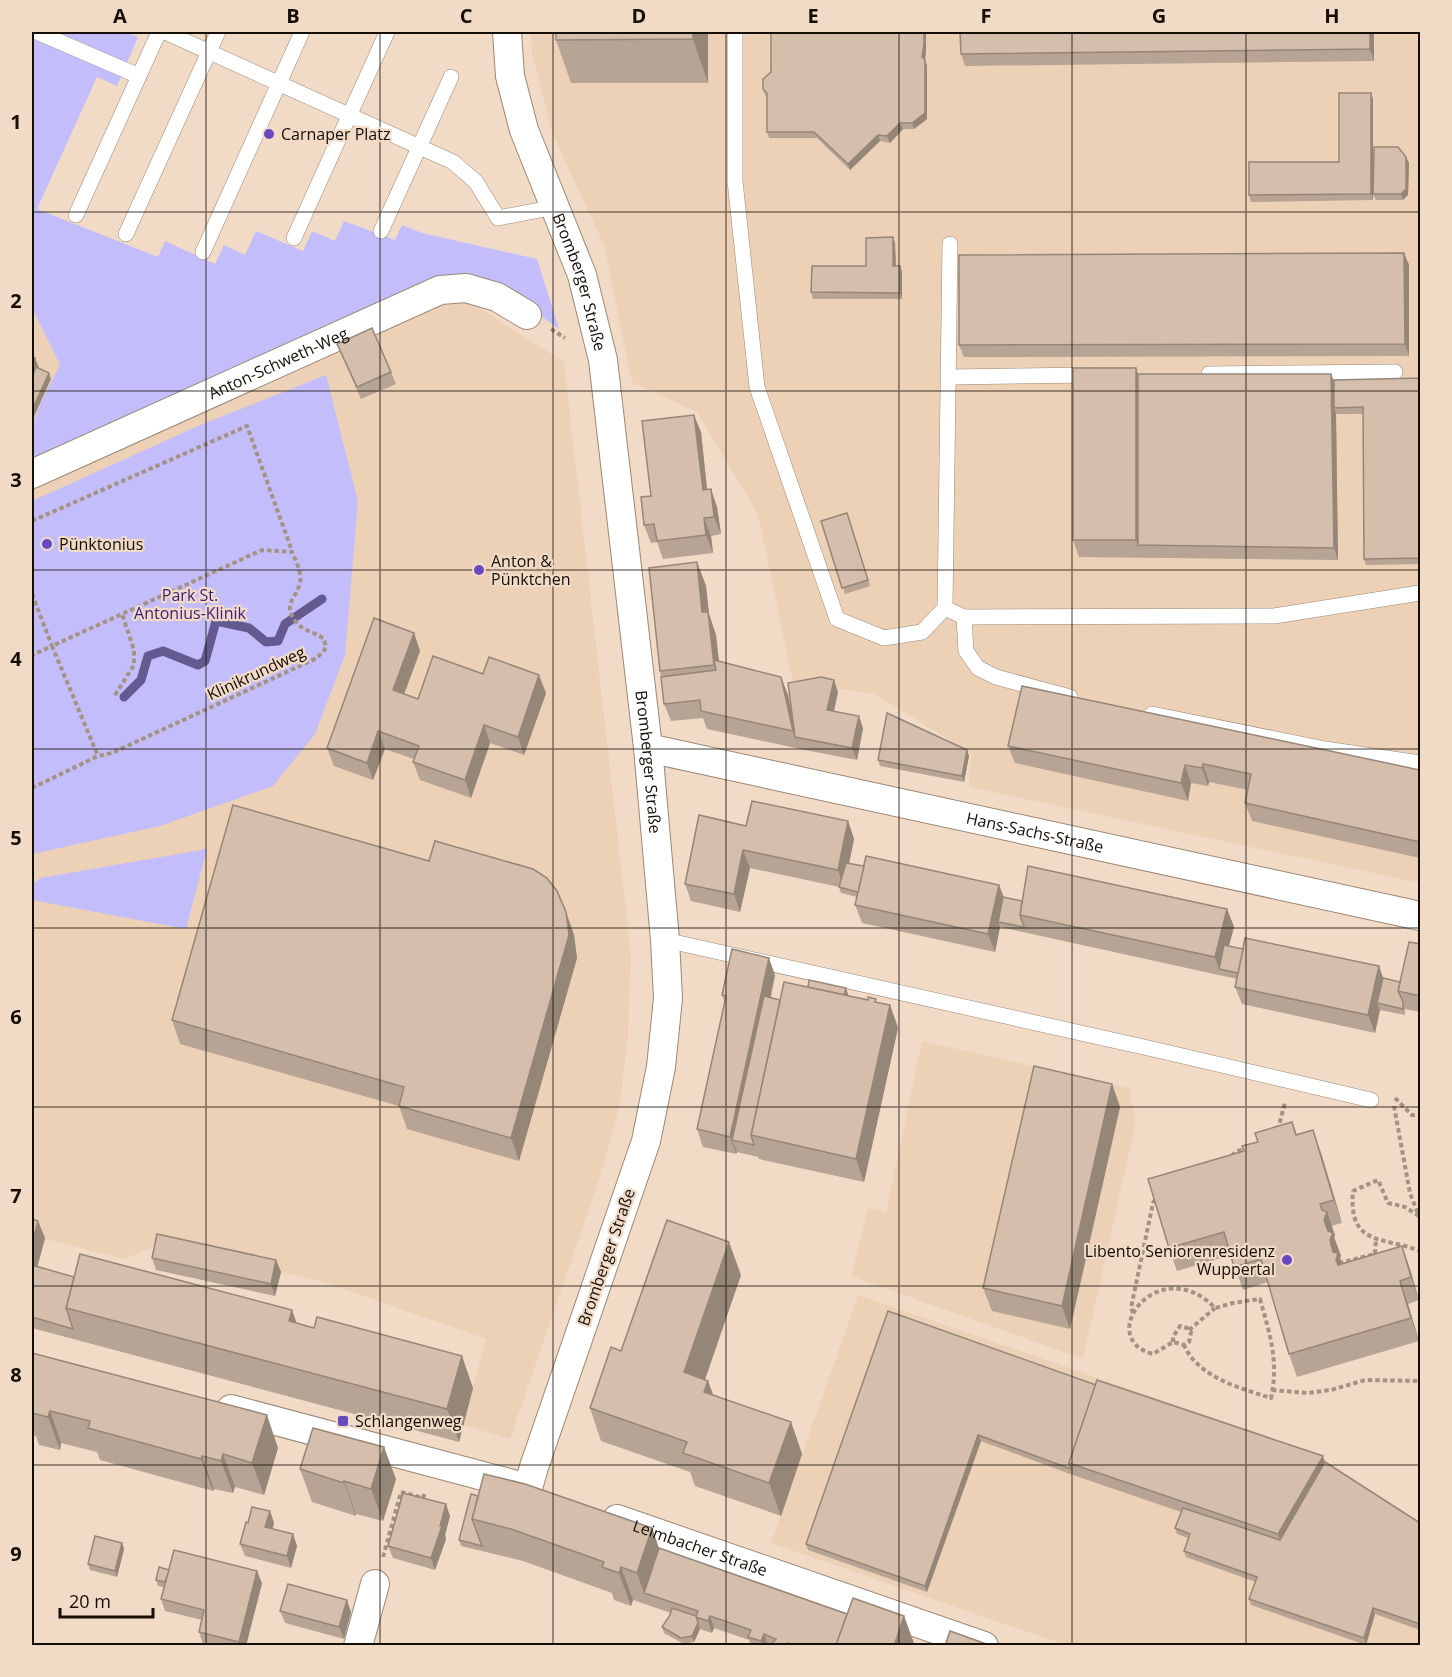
<svg xmlns="http://www.w3.org/2000/svg" width="1452" height="1677" font-family="'Open Sans',sans-serif">
  <style>
    .built { fill: #ecd1b7 }
    .green { fill: #c4bdfc }
    .lines { fill: none; stroke-linecap: round; stroke-linejoin: round }
    .stream { stroke: #655a90; stroke-width: 9 }
    .lane-casing { stroke: #9b8875; stroke-width: 16 }
    .street-casing { stroke: #9b8875; stroke-width: 30 }
    .path { stroke: #a49383; stroke-width: 4; stroke-dasharray: 4.5 3; stroke-linecap: butt }
    .lane { stroke: #fff; stroke-width: 15 }
    .street { stroke: #fff; stroke-width: 28 }
    .wall { fill: #b7a494 }
    .shaded-wall { fill: #958678 }
    .building { fill: #d5bfac; stroke: #958678; stroke-width: 1.5 }
    .grid { fill: none; stroke: #150e07; stroke-width: 1.5; stroke-opacity: 0.55 }
    .poi-dot { fill: #6749c2; stroke: #f1dbc7; stroke-width: 2 }
    .labels { text-anchor: middle; dominant-baseline: central; stroke-width: 4.5; stroke-linejoin: round; paint-order: stroke }
    .poi-label { font-size: 16px; fill: #150e07; stroke: #f1dbc7; text-anchor: start }
    .street-label { font-size: 16px; fill: #150e07; stroke: #f1dbc7 }
    .park-label { font-size: 16px; fill: #3a1d7d; stroke: #f1dbc7 }
    .neatline { fill: none; stroke: #150e07; stroke-width: 2 }
    .grid-label { font-size: 20px; text-anchor: middle; font-weight: bold; fill: #150e07 }
  </style>
  <rect width="100%" height="100%" fill="#f1dbc7"/>
  <g class="built">
    <polygon points="531,32 1420,32 1420,883 969,787 971,753 874,694 793,682 758,514 697,412 632,382 604,245 553,135 532,53"/>
    <polygon points="445,295 465,299 564,362 631,954 628,1037 620,1104 600,1177 510,1439 463,1425 486,1339 321,1281 158,1245 124,1259 45,1239 38,1263 32,1262 32,481"/>
    <polygon points="32,308 60,365 32,425"/>
    <polygon points="922,1041 1129,1088 1136,1122 1083,1359 851,1276 868,1208 886,1212"/>
    <polygon points="858,1295 1313,1452 1420,1524 1420,1645 1065,1645 771,1543"/>
  </g>
  <g class="green">
    <path d="M34,32H126L138,37L117,86L97,77L37,209L158,257L165,241L215,264L224,245L245,255L256,231L303,251L312,231L335,241L344,221L395,240L402,225L422,233L537,259L559,329L531,309L467,279L34,460C20,432 48,391 60,365L32,308V36Z"/>
    <polygon points="326,375 358,501 345,655 315,734 273,786 160,826 32,854 32,501 198,426"/>
    <polygon points="207,849 186,929 32,900 32,885 40,878"/>
  </g>
  <g class="lines">
    <polyline class="stream" points="124,697 141,680 148,656 163,651 198,665 205,661 216,621 249,628 266,642 278,641 285,624 322,599"/>
    <defs>
      <g id="lane">
        <polyline points="37,32 139,76 159,32"/>
        <polyline points="165,32 453,162 476,182 498,218 555,207"/>
        <polyline points="735,32 735,181 757,387 837,619 884,638 922,632 945,608"/>
        <polyline points="76,215 139,76"/>
        <polyline points="381,231 451,77"/>
        <polyline points="126,234 218,32"/>
        <polyline points="294,238 387,32"/>
        <polyline points="950,244 945,608 964,617 1274,616 1420,593"/>
        <polyline points="203,252 302,32"/>
        <polyline points="1209,374 1395,372"/>
        <polyline points="949,377 1092,375"/>
        <polyline points="964,617 966,651 978,668 996,677 1070,697"/>
        <polyline points="1152,714 1325,749 1420,763"/>
        <polyline points="665,940 1157,1050 1371,1100"/>
      </g>
      <g id="street">
        <path id="s1" d="M507,32L510,76L524,130L582,275L603,360L648,748L665,940L668,998L661,1067L646,1141L534,1467L528,1488"/>
        <path id="s2" d="M32,474L440,290L466,288L497,297L527,315"/>
        <path id="s3" d="M648,748L1420,916"/>
        <polyline points="231,1409 520,1486"/>
        <path id="s4" d="M617,1519L984,1646"/>
        <polyline points="358,1646 375,1584"/>
      </g>
    </defs>
    <use href="#lane" class="lane-casing"/>
    <use href="#street" class="street-casing"/>
    <g class="path">
      <polyline points="551,329 565,338"/>
      <polyline points="32,521 247,426 292,551"/>
      <polyline points="32,594 52,646 32,655"/>
      <polyline points="115,695 134,665 134,650 122,614"/>
      <path d="M32,788L98,756L112,753L317,658L326,648L324,639C315,632 303,631 296,622C282,604 296,599 300,583C302,573 296,561 292,552L262,550L52,646L98,756"/>
      <polyline points="1395,1098 1412,1115 1420,1116"/>
      <polyline points="1394,1106 1410,1193 1420,1219"/>
      <polyline points="1278,1130 1285,1102"/>
      <polyline points="1232,1156 1235,1152 1246,1148"/>
      <path d="M1419,1216L1405,1207L1388,1203L1378,1180L1353,1191C1348,1247 1383,1236 1420,1251"/>
      <polyline points="1339,1263 1375,1254 1376,1240"/>
      <polyline points="1133,1313 1131,1308 1153,1203 1158,1196"/>
      <polyline points="1189,1330 1215,1308"/>
      <path d="M1173,1342V1337L1180,1326L1187,1328L1191,1332L1189,1342L1184,1345L1173,1342L1153,1354C1093,1338 1159,1250 1215,1308L1233,1303L1260,1299C1270,1335 1279,1361 1271,1398C1239,1388 1198,1377 1184,1345"/>
      <polyline points="1272,1390 1307,1393 1331,1390 1365,1380 1420,1381"/>
      <polyline points="383,1557 401,1492 423,1498 425,1492"/>
    </g>
    <use href="#lane" class="lane"/>
    <use href="#street" class="street"/>
  </g>
  <g class="wall">
    <polygon points="708,32 708,83 571,83 556,40"/>
    <polygon points="960,32 1374,32 1374,61 965,66 961,54"/>
    <polygon points="926,50 925,60 927,66 927,119 914,129 903,129 890,143 880,141 850,170 817,138 769,138 767,132 767,96 765,95 763,89 771,72"/>
    <polygon points="1373,99 1373,200 1251,202 1249,195 1339,162"/>
    <polygon points="1406,157 1409,163 1408,195 1403,200 1376,200 1373,194"/>
    <polygon points="893,237 895,243 896,266 900,266 902,272 902,299 813,299 811,292 866,266"/>
    <polygon points="1404,253 1409,265 1409,356 964,357 959,345"/>
    <polygon points="337,344 391,372 396,384 361,399"/>
    <polygon points="1136,368 1138,374 1334,380 1420,378 1420,564 1366,565 1364,559 1363,414 1336,414 1338,560 1079,557 1073,540"/>
    <polygon points="701,432 707,490 717,507 721,534 711,536 713,553 663,559 657,542 651,543 644,525 651,496"/>
    <polygon points="847,513 870,586 845,594 821,521"/>
    <polygon points="697,562 706,586 709,614 716,635 719,662 788,695 792,717 834,680 838,692 834,712 863,728 857,760 800,749 707,729 703,718 671,721 664,704 661,677 660,671"/>
    <polygon points="414,633 420,651 404,694 418,699 483,674 546,693 524,755 490,743 471,798 420,780 413,762 414,759 385,749 373,780 334,766 327,748"/>
    <polygon points="1008,746 1420,770 1420,858 1252,821 1245,803 1248,790 1209,782 1208,786 1191,783 1188,801 1015,763"/>
    <polygon points="967,750 969,756 964,782 880,766 878,760"/>
    <polygon points="848,821 854,839 849,863 864,866 999,885 1004,897 1022,901 1227,909 1234,927 1229,946 1243,949 1379,966 1383,978 1400,982 1420,944 1420,1012 1405,1009 1405,1015 1380,1010 1375,1033 1242,1004 1235,987 1237,979 1000,927 995,952 862,923 855,905 857,897 841,893 839,887 750,868 740,912 691,901 685,884 746,826"/>
    <polygon points="566,912 574,935 577,958 519,1161 407,1129 399,1106 180,1044 172,1020"/>
    <polygon points="775,975 771,997 780,1000 808,987 848,994 847,996 890,1005 898,1028 864,1182 759,1159 758,1157 737,1152 736,1154 703,1147 697,1129 725,1003 722,995"/>
    <polygon points="1112,1084 1120,1107 1070,1329 992,1311 983,1288"/>
    <polygon points="1292,1122 1297,1135 1321,1153 1342,1223 1331,1226 1335,1235 1334,1237 1341,1256 1340,1258 1342,1263 1410,1269 1419,1300 1408,1304 1419,1341 1297,1377 1289,1354 1268,1282 1243,1290 1231,1255 1177,1271 1169,1248 1244,1151"/>
    <polygon points="32,1219 45,1238 37,1266 74,1277 297,1324 473,1388 459,1442 32,1328"/>
    <polygon points="152,1258 276,1260 281,1272 275,1296 156,1270"/>
    <polygon points="741,1275 705,1380 708,1381 713,1395 791,1422 802,1454 781,1516 695,1486 690,1472 601,1441 590,1408 621,1351"/>
    <polygon points="888,1311 1096,1385 1325,1462 1420,1523 1420,1630 1375,1614 1366,1645 1251,1605 1249,1599 1256,1582 1186,1557 1184,1551 1188,1538 1177,1534 1175,1528 1181,1512 1073,1475 981,1441 927,1592 808,1550 806,1544"/>
    <polygon points="32,1353 278,1448 264,1495 235,1487 233,1493 214,1489 213,1491 100,1460 97,1452 61,1443 60,1450 39,1445 36,1436 32,1435"/>
    <polygon points="300,1469 396,1479 383,1521 356,1514 356,1516 312,1502"/>
    <polygon points="478,1496 652,1528 659,1548 847,1614 904,1616 915,1646 751,1646 749,1640 714,1628 712,1633 700,1629 694,1642 684,1644 664,1633 662,1627 671,1613 633,1600 631,1606 614,1600 612,1593 523,1561 461,1546 459,1540"/>
    <polygon points="270,1511 274,1523 272,1529 293,1534 297,1546 291,1568 245,1556 240,1544 248,1523"/>
    <polygon points="450,1516 445,1535 446,1539 435,1570 393,1558 388,1546"/>
    <polygon points="122,1543 124,1549 117,1577 90,1570 88,1564"/>
    <polygon points="169,1570 262,1583 246,1646 211,1646 203,1644 199,1632 202,1620 165,1611 161,1599 164,1587 158,1586 156,1580"/>
    <polygon points="280,1611 351,1612 344,1639 285,1623"/>
  </g>
  <g class="shaded-wall">
    <polygon points="693,32 708,32 708,83 693,39"/>
    <polygon points="924,32 926,32 926,50 925,60 927,66 927,119 914,129 912,123 922,57"/>
    <polygon points="1370,32 1374,32 1374,61 1370,49"/>
    <polygon points="1371,93 1373,99 1373,200 1371,194"/>
    <polygon points="900,123 903,129 890,143 887,136"/>
    <polygon points="878,135 880,141 850,170 848,164"/>
    <polygon points="1406,157 1409,163 1408,195 1403,200 1401,194"/>
    <polygon points="893,237 895,243 896,272 893,266"/>
    <polygon points="1404,253 1409,265 1409,356 1405,344"/>
    <polygon points="900,266 902,272 902,299 900,293"/>
    <polygon points="35,358 40,370 32,388 32,366"/>
    <polygon points="1136,368 1142,386 1138,545 1136,540"/>
    <polygon points="49,373 51,379 32,421 32,410"/>
    <polygon points="1331,374 1336,386 1334,408 1336,414 1338,560 1334,548"/>
    <polygon points="694,415 701,432 709,508 703,490"/>
    <polygon points="711,489 717,507 721,534 714,517"/>
    <polygon points="704,518 711,536 713,553 706,535"/>
    <polygon points="697,562 706,586 709,614 716,635 722,688 714,665 702,612"/>
    <polygon points="414,633 420,651 399,708 393,690"/>
    <polygon points="539,675 546,693 524,755 518,737"/>
    <polygon points="781,677 788,695 797,738 795,737 800,749 793,731"/>
    <polygon points="834,680 838,692 831,722 827,710"/>
    <polygon points="859,716 863,728 857,760 852,748"/>
    <polygon points="484,725 490,743 471,798 465,780"/>
    <polygon points="378,731 385,749 373,780 367,763"/>
    <polygon points="967,750 969,756 964,782 962,776"/>
    <polygon points="1203,764 1209,782 1208,786 1202,768"/>
    <polygon points="1185,765 1191,783 1188,801 1181,783"/>
    <polygon points="848,821 854,839 844,888 838,870"/>
    <polygon points="743,850 750,868 740,912 734,894"/>
    <polygon points="999,885 1005,902 998,922 1000,927 995,952 988,934"/>
    <polygon points="1227,909 1234,927 1222,970 1219,969 1215,957"/>
    <polygon points="566,912 574,935 577,958 519,1161 511,1138"/>
    <polygon points="769,958 775,975 739,1141 732,1140 737,1152 736,1154 730,1137"/>
    <polygon points="1379,966 1385,984 1377,1003 1380,1010 1375,1033 1368,1015"/>
    <polygon points="846,988 848,994 844,1012 842,1006"/>
    <polygon points="890,1005 898,1028 864,1182 856,1159"/>
    <polygon points="1112,1084 1120,1107 1070,1329 1062,1306"/>
    <polygon points="1313,1130 1321,1153 1342,1223 1334,1200"/>
    <polygon points="1320,1204 1325,1218 1327,1212 1335,1235 1334,1237 1341,1256 1340,1258 1347,1276 1345,1283 1333,1252"/>
    <polygon points="38,1221 45,1238 35,1276 32,1268 32,1259 33,1251 32,1245"/>
    <polygon points="729,1242 741,1275 696,1405 684,1372"/>
    <polygon points="1402,1246 1410,1269 1419,1300 1411,1277"/>
    <polygon points="276,1260 281,1272 275,1296 271,1284"/>
    <polygon points="1400,1281 1408,1304 1419,1341 1411,1318"/>
    <polygon points="292,1310 304,1343 289,1321"/>
    <polygon points="462,1356 473,1388 459,1442 447,1409"/>
    <polygon points="708,1381 720,1413 704,1392"/>
    <polygon points="50,1411 61,1443 60,1450 48,1417"/>
    <polygon points="267,1415 278,1448 264,1495 252,1463"/>
    <polygon points="791,1422 802,1454 781,1516 769,1483"/>
    <polygon points="978,1435 981,1441 927,1592 925,1586"/>
    <polygon points="384,1447 396,1479 383,1521 371,1489"/>
    <polygon points="223,1454 235,1487 233,1493 221,1461"/>
    <polygon points="202,1456 214,1489 213,1491 201,1459"/>
    <polygon points="1323,1456 1327,1468 1282,1546 1278,1534"/>
    <polygon points="344,1481 356,1514 356,1516 344,1483"/>
    <polygon points="446,1504 450,1516 445,1535 446,1539 435,1570 431,1558"/>
    <polygon points="270,1511 274,1523 270,1539 265,1527"/>
    <polygon points="652,1528 663,1561 644,1593 648,1605 637,1573"/>
    <polygon points="293,1534 297,1546 291,1568 287,1556"/>
    <polygon points="122,1543 124,1549 117,1577 115,1571"/>
    <polygon points="621,1567 633,1600 631,1606 619,1573"/>
    <polygon points="257,1571 262,1583 246,1646 241,1646 239,1642"/>
    <polygon points="347,1600 351,1612 344,1639 339,1627"/>
    <polygon points="1373,1608 1375,1614 1366,1645 1364,1638"/>
    <polygon points="710,1616 714,1628 712,1633 708,1621"/>
    <polygon points="904,1616 915,1646 894,1646"/>
    <polygon points="698,1623 700,1629 694,1642 692,1636"/>
    <polygon points="764,1634 768,1646 763,1646 761,1641"/>
  </g>
  <g class="building">
    <polygon points="556,32 693,32 693,39 556,40"/>
    <polygon points="771,32 924,32 924,44 922,57 925,60 925,113 912,123 900,123 887,136 878,135 848,164 814,132 767,132 767,93 763,89 763,79 771,72"/>
    <polygon points="960,32 1370,32 1370,49 961,54"/>
    <polygon points="1339,93 1371,93 1371,194 1249,195 1249,162 1339,162"/>
    <polygon points="1374,147 1398,147 1406,157 1406,189 1401,194 1373,194"/>
    <polygon points="893,237 893,266 900,266 900,293 811,292 812,266 866,266 866,238"/>
    <polygon points="1404,253 1405,344 959,345 959,255"/>
    <polygon points="372,328 391,372 357,387 337,344"/>
    <polygon points="32,356 35,358 32,366"/>
    <polygon points="36,367 49,373 32,410 32,377"/>
    <rect x="1073" y="368" width="63" height="172"/>
    <polygon points="1138,374 1331,374 1334,548 1138,545"/>
    <polygon points="1420,378 1420,558 1364,559 1363,407 1334,408 1334,380"/>
    <polygon points="694,415 703,490 711,489 714,517 704,518 706,535 657,541 654,524 644,525 641,497 651,496 642,421"/>
    <polygon points="847,513 868,580 842,588 821,521"/>
    <polygon points="697,562 702,612 708,612 714,665 660,671 649,568"/>
    <polygon points="374,618 414,633 393,690 418,699 433,656 483,674 489,657 539,675 518,737 484,725 465,780 413,762 419,746 378,731 367,763 327,748"/>
    <polygon points="714,660 781,677 793,731 701,711 700,700 664,704 661,677 716,670"/>
    <polygon points="821,677 834,680 827,710 859,716 852,748 795,737 788,683"/>
    <polygon points="1022,686 1420,770 1420,842 1245,803 1251,774 1203,764 1202,768 1185,765 1181,783 1008,746"/>
    <polygon points="887,713 967,750 962,776 878,760"/>
    <polygon points="752,801 848,821 838,870 743,850 734,894 685,884 699,815 746,826"/>
    <polygon points="233,805 429,861 435,841 533,869 547,878 557,891 566,912 569,935 511,1138 399,1106 404,1087 172,1020"/>
    <polygon points="866,856 999,885 988,934 855,905"/>
    <polygon points="846,863 864,866 858,892 839,887"/>
    <polygon points="1028,866 1227,909 1215,957 1020,915"/>
    <polygon points="1003,897 1022,901 1020,915 1024,927 998,922"/>
    <polygon points="1245,938 1379,966 1368,1015 1235,987"/>
    <polygon points="1409,942 1420,944 1420,996 1398,991"/>
    <polygon points="1224,945 1243,949 1238,973 1219,969"/>
    <polygon points="732,949 769,958 730,1137 697,1129 726,996 722,995"/>
    <polygon points="1383,978 1400,982 1398,991 1403,1002 1403,1009 1377,1003"/>
    <polygon points="809,980 846,988 844,995 808,987"/>
    <polygon points="784,982 868,1000 868,997 876,999 875,1002 890,1005 856,1159 751,1135"/>
    <polygon points="764,996 780,1000 751,1135 754,1145 732,1140"/>
    <polygon points="1034,1066 1112,1084 1062,1306 983,1288"/>
    <polygon points="1292,1122 1296,1135 1313,1130 1334,1200 1320,1204 1322,1210 1327,1212 1324,1220 1328,1231 1333,1233 1330,1240 1333,1252 1338,1253 1336,1260 1338,1265 1402,1246 1411,1277 1400,1281 1411,1318 1289,1354 1261,1259 1234,1267 1224,1232 1169,1248 1148,1179 1244,1151 1242,1146 1258,1142 1255,1133"/>
    <polygon points="32,1219 38,1221 32,1245"/>
    <polygon points="667,1220 729,1242 684,1372 708,1381 704,1392 791,1422 769,1483 683,1453 687,1442 590,1408 611,1347 621,1351"/>
    <polygon points="157,1234 276,1260 271,1284 152,1258"/>
    <polygon points="80,1254 292,1310 289,1321 314,1328 317,1317 462,1356 447,1409 66,1308"/>
    <polygon points="32,1265 74,1277 66,1308 73,1329 32,1317"/>
    <polygon points="888,1311 1096,1385 1069,1463 1071,1469 978,1435 925,1586 806,1544"/>
    <polygon points="32,1353 267,1415 252,1463 223,1454 221,1461 202,1456 201,1459 88,1428 90,1421 50,1411 48,1417 32,1413"/>
    <polygon points="1097,1380 1323,1456 1278,1534 1069,1463"/>
    <polygon points="313,1428 384,1447 371,1489 344,1481 344,1483 300,1469"/>
    <polygon points="1325,1462 1420,1523 1420,1624 1373,1608 1364,1638 1249,1599 1257,1577 1184,1551 1190,1534 1175,1528 1183,1508 1280,1540"/>
    <polygon points="484,1474 525,1484 652,1528 637,1573 621,1567 619,1573 602,1567 604,1562 511,1529 472,1519"/>
    <polygon points="403,1493 446,1504 440,1526 442,1526 431,1558 388,1546"/>
    <polygon points="471,1494 478,1496 472,1519 482,1546 459,1540"/>
    <polygon points="252,1507 270,1511 265,1527 293,1534 287,1556 240,1544 246,1522 248,1523"/>
    <polygon points="95,1536 122,1543 115,1571 88,1564"/>
    <polygon points="659,1548 847,1614 836,1646 796,1646 788,1643 787,1646 770,1646 776,1639 764,1634 761,1641 748,1637 751,1630 710,1616 708,1621 696,1617 698,1611 644,1593"/>
    <polygon points="174,1550 257,1571 239,1642 199,1632 204,1610 161,1599"/>
    <polygon points="159,1567 169,1570 165,1582 156,1580"/>
    <polygon points="288,1584 347,1600 339,1627 280,1611"/>
    <polygon points="853,1598 904,1616 894,1646 836,1645"/>
    <polygon points="672,1608 696,1616 698,1623 692,1636 681,1638 662,1627 670,1615"/>
    <polygon points="950,1631 992,1646 945,1646"/>
  </g>
  <path class="grid" d="M206,32V1646M380,32V1646M553,32V1646M726,32V1646M899,32V1646M1072,32V1646M1246,32V1646M32,212H1420M32,391H1420M32,570H1420M32,749H1420M32,928H1420M32,1107H1420M32,1286H1420M32,1465H1420"/>
  <g class="poi-dot">
    <circle cx="269" cy="134" r="6"/>
    <circle cx="47" cy="544" r="6"/>
    <circle cx="479" cy="570" r="6"/>
    <circle cx="1287" cy="1260" r="6"/>
    <rect x="337" y="1415" width="12" height="12" rx="3"/>
  </g>
  <g class="labels">
    <g class="poi-label">
      <text x="281" y="134">Carnaper Platz</text>
      <text x="59" y="544">Pünktonius</text>
      <text x="491" y="561">Anton &amp;<tspan x="491" dy="18">Pünktchen</tspan></text>
      <text x="1275" y="1251" text-anchor="end">Libento Seniorenresidenz<tspan x="1275" dy="18">Wuppertal</tspan></text>
      <text x="355" y="1421">Schlangenweg</text>
    </g>
    <g class="street-label">
      <text stroke="none"><textPath href="#s1" startOffset="262">Bromberger Straße</textPath></text>
      <text stroke="none"><textPath href="#s2" startOffset="270">Anton-Schweth-Weg</textPath></text>
      <text transform="translate(256 673) rotate(-25)">Klinikrundweg</text>
      <text stroke="none"><textPath href="#s1" startOffset="748">Bromberger Straße</textPath></text>
      <text stroke="none"><textPath href="#s3" startOffset="396">Hans-Sachs-Straße</textPath></text>
      <text transform="translate(606 1257) rotate(-71)">Bromberger Straße</text>
      <text stroke="none"><textPath href="#s4" startOffset="88">Leimbacher Straße</textPath></text>
    </g>
    <g class="park-label">
      <text x="190" y="595">Park St.<tspan x="190" dy="18">Antonius-Klinik</tspan></text>
    </g>
  </g>
  <rect width="1452" height="1677" fill="none" stroke="#f1dbc7" stroke-width="66"/>
  <path d="M60 1608v9h93v-9" fill="none" stroke="#150e07" stroke-width="3"/>
  <text x="69" y="1608" font-size="18" fill="#150e07" stroke="#f1dbc7" stroke-width="4.5" paint-order="stroke">20 m</text>
  <rect x="33" y="33" width="1386" height="1611" class="neatline"/>
  <g class="grid-label">
    <text x="120" y="23">A</text>
    <text x="293" y="23">B</text>
    <text x="466" y="23">C</text>
    <text x="639" y="23">D</text>
    <text x="813" y="23">E</text>
    <text x="986" y="23">F</text>
    <text x="1159" y="23">G</text>
    <text x="1332" y="23">H</text>
    <text x="16" y="129">1</text>
    <text x="16" y="308">2</text>
    <text x="16" y="487">3</text>
    <text x="16" y="666">4</text>
    <text x="16" y="845">5</text>
    <text x="16" y="1024">6</text>
    <text x="16" y="1203">7</text>
    <text x="16" y="1382">8</text>
    <text x="16" y="1561">9</text>
  </g>
</svg>
